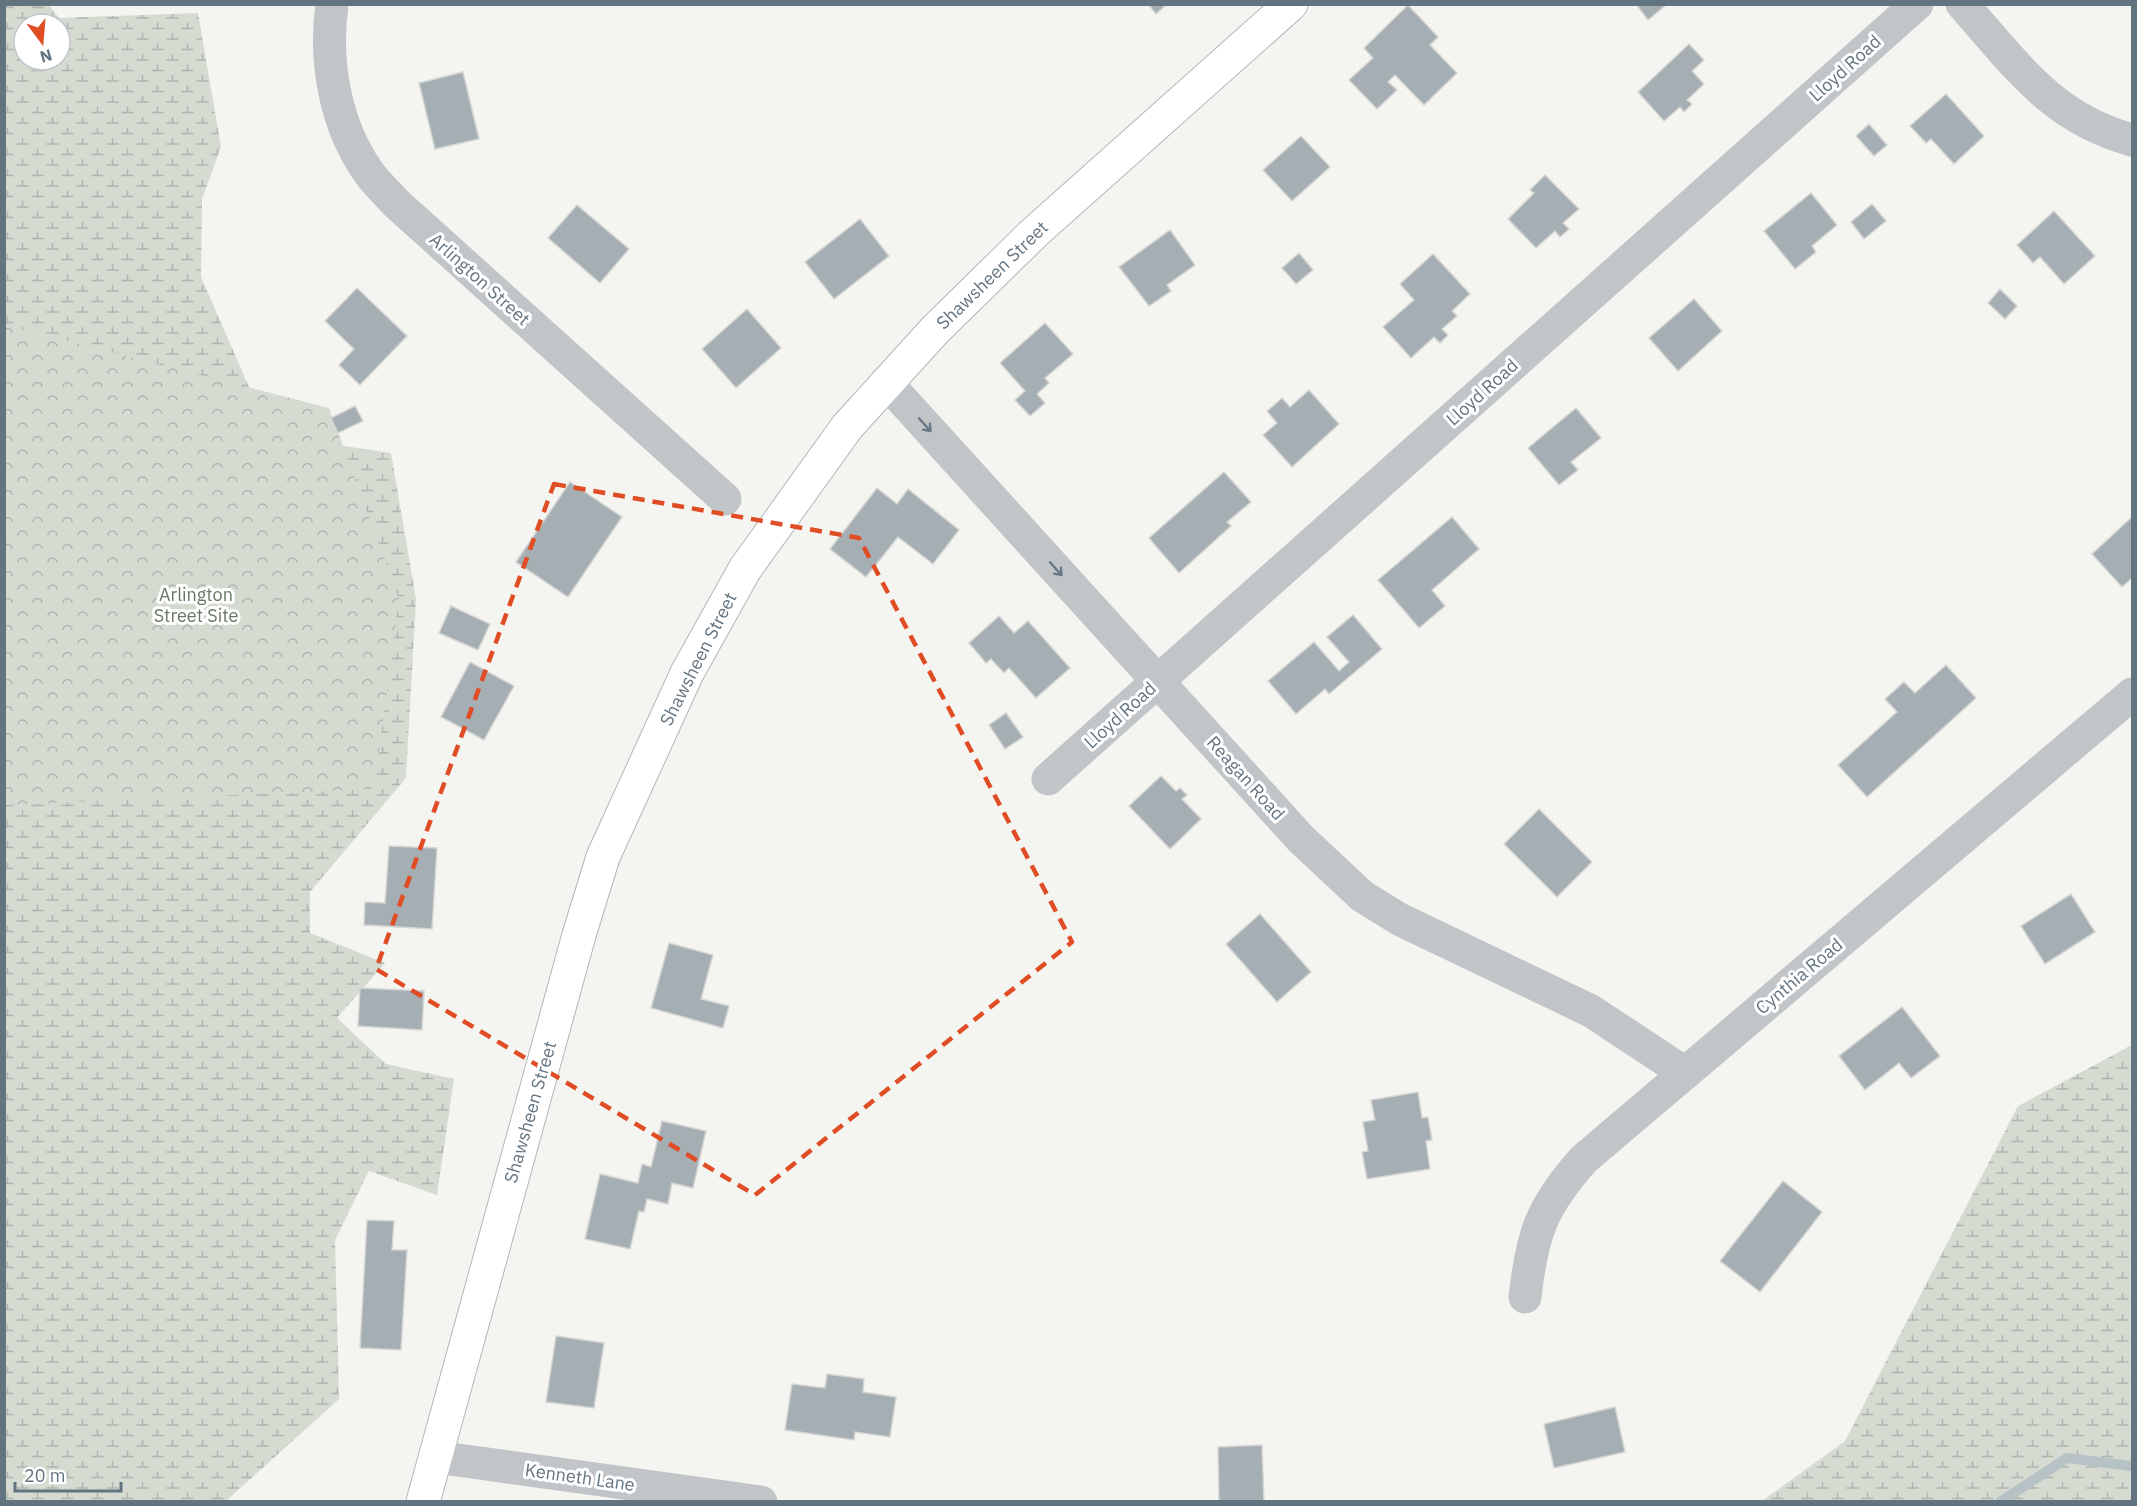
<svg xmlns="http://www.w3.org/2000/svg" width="2137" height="1506" font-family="'IBM Plex Sans',sans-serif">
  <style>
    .wetland { fill: url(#wetland-marsh); fill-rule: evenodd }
    .park { fill: url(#park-crowns) }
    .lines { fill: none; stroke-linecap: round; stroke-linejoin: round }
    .stream { stroke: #b6c2c6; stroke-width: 10 }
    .building { fill: #a5aeb3; stroke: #d5d5d3; stroke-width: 1.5 }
    .secondary-casing { stroke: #b1b7bb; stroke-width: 35 }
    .street { stroke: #c1c5c8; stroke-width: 33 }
    .secondary { stroke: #fff; stroke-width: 33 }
    .oneway { stroke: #687885 }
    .marked { fill: none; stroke: #e04c24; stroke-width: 4.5; stroke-dasharray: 12 8; stroke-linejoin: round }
    .labels { text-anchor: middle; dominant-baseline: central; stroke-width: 6; stroke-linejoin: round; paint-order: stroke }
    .street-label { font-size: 18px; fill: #637481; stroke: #fff }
    .park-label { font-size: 18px; fill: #677862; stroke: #fff }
  </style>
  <defs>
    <pattern id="wetland-marsh" width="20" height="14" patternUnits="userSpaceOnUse" patternTransform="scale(1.5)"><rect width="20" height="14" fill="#d5dbd1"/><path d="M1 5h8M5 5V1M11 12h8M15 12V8" fill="none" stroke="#b0b6af"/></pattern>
    <pattern id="park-crowns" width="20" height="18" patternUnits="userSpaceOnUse" patternTransform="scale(1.5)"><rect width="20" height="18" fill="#d5dbd1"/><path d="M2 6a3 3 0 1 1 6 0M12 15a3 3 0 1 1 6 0" fill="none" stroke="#b0b6af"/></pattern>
  </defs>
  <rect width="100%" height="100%" fill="#f4f4f0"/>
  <g class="wetland">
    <path d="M5,5H49L59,18L198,13L221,147L202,199L201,277L270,435L391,453L416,599L406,778L310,892V933L385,963L337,1018L386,1064L454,1079L437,1195L369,1171L335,1240L339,1399L226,1501L5,1502ZM24,24H60V60H24Z"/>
    <polygon points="2132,1045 2132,1501 1762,1501 1845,1441 2018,1106"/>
  </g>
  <polygon class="park" points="4,325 329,408 399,599 374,789 5,805"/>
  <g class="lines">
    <polyline class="stream" points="2000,1502 2067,1458 2132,1466"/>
  </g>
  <g class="building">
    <polygon points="1148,4 1167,4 1156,14"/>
    <polygon points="1636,4 1667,4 1648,20"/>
    <polygon points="1408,5 1438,37 1430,45 1457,73 1424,105 1395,75 1388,82 1397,90 1377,109 1349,80 1373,58 1364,48"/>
    <polygon points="1689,44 1704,60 1692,71 1704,84 1687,100 1692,104 1684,112 1680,107 1664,121 1638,92"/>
    <polygon points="463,72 479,139 435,149 419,83"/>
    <polygon points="1946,94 1984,136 1954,164 1931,139 1926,143 1910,126"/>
    <polygon points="1869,124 1887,145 1874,156 1856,136"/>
    <polygon points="1301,136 1330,167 1292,201 1263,170"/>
    <polygon points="1545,175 1579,209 1563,223 1569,229 1560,237 1555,231 1536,248 1508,219 1534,193 1530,190"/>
    <polygon points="1811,193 1837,225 1812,246 1816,252 1795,269 1764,231"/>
    <polygon points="1872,204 1886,221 1864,239 1851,222"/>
    <polygon points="577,205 629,249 600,283 548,238"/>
    <polygon points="2054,211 2095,256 2064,284 2040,257 2033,263 2017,245"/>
    <polygon points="860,219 889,256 834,299 805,262"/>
    <polygon points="1170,230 1195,265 1167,285 1171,291 1149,306 1119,267"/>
    <polygon points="1299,253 1313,270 1296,284 1282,268"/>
    <polygon points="1433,254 1470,294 1452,311 1457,316 1442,329 1448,335 1440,343 1434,337 1411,358 1383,327 1414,300 1400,284"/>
    <polygon points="357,288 407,336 360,385 339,365 354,349 325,321"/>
    <polygon points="2000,289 2017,306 2005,319 1988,303"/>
    <polygon points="1694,299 1722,331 1678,371 1649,338"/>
    <polygon points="747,309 781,348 736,388 702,349"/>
    <polygon points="1045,323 1073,354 1045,378 1049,383 1037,394 1045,403 1030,416 1015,400 1025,391 1000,363"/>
    <polygon points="1309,390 1339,424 1292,467 1263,435 1277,423 1267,411 1282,398 1290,407"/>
    <polygon points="355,406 363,421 338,433 331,418"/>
    <polygon points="1576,408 1601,438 1571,462 1578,470 1559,485 1528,448"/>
    <polygon points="1224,472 1251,502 1227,522 1231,526 1179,573 1149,538"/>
    <polygon points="570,482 622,517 568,597 516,562"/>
    <polygon points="877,488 897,504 908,489 959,530 933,564 898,537 866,577 830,549"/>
    <polygon points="1452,517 1479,549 1432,590 1445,606 1419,628 1378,580"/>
    <polygon points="2132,517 2132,578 2122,587 2092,554"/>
    <polygon points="451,606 490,624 478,650 439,633"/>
    <polygon points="1353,615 1382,649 1329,694 1325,689 1296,714 1268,681 1314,642 1339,671 1349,662 1327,637"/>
    <polygon points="999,616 1014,633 1028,621 1070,668 1036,698 1009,668 1004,673 991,659 986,663 969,643"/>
    <polygon points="470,662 514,686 484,740 441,717"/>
    <polygon points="1946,665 1976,698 1867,797 1838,765 1897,712 1885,699 1904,682 1915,693"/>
    <polygon points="1006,713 1023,737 1005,749 989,725"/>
    <polygon points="1161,776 1176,791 1180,788 1187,795 1182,799 1201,819 1170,849 1129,806"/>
    <polygon points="1539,809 1592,862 1557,897 1504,844"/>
    <polygon points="389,846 437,848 432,929 364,925 365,902 385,903"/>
    <polygon points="2071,894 2095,932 2045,964 2021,926"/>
    <polygon points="1260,914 1311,972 1277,1002 1226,944"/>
    <polygon points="669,943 713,955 701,999 729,1006 723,1028 651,1008"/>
    <polygon points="360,988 424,991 422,1030 358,1026"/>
    <polygon points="1902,1007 1940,1056 1911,1078 1899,1063 1865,1090 1839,1056"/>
    <polygon points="1418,1092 1422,1118 1428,1117 1432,1140 1426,1141 1430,1169 1367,1179 1362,1152 1368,1151 1363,1122 1375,1120 1371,1100"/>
    <polygon points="662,1121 706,1131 693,1188 672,1183 668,1204 647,1199 644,1212 639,1211 630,1249 585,1239 600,1174 638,1183 642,1164 651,1167"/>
    <polygon points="1783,1181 1822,1212 1760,1292 1720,1261"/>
    <polygon points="367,1220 394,1221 392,1250 407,1250 401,1350 360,1348"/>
    <polygon points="556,1336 604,1343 594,1408 546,1402"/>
    <polygon points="827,1374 864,1379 863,1392 896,1397 890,1437 855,1432 854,1440 785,1430 792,1384 825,1388"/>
    <polygon points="1615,1407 1625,1452 1554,1468 1544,1424"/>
    <polygon points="1262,1445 1264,1502 1219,1502 1218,1447"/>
  </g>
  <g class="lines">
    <defs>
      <polyline id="secondary" points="423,1502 579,935 603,857 687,673 745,569 847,427 935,330 1034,233 1291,4"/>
    </defs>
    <use href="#secondary" class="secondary-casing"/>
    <g class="street">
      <path d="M332,4C324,62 335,125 369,173C377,184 388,194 397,204L725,499"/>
      <path d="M1962,4C2016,64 2051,118 2132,140"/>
      <polyline points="886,382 1301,839 1362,896 1399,919 1591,1011 1685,1073"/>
      <polyline points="1048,779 1917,4"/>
      <path d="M1525,1297C1532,1234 1541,1207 1584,1159L2132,694"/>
      <polyline points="436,1457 761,1502"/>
    </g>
    <use href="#secondary" class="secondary"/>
  </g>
  <defs><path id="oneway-shaft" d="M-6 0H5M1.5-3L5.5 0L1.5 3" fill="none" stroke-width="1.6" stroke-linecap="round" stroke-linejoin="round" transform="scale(1.5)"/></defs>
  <g class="oneway">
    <use href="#oneway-shaft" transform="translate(925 425) rotate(48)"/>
    <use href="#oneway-shaft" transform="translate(1056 569) rotate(48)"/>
  </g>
  <path class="marked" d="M554,484L859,538L1072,942L755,1195L376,969Z"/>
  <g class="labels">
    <g class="street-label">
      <text transform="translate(1845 68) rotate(-42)">Lloyd Road</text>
      <text transform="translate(992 275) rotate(-44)">Shawsheen Street</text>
      <text transform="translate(480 279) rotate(42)">Arlington Street</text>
      <text transform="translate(1482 392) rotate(-42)">Lloyd Road</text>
      <text transform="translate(698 659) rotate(-63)">Shawsheen Street</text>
      <text transform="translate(1120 715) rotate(-42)">Lloyd Road</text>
      <text transform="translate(1246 778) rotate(48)">Reagan Road</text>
      <text transform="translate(1799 976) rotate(-40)">Cynthia Road</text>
      <text transform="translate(530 1112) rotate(-74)">Shawsheen Street</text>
      <text transform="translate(580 1477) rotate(8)">Kenneth Lane</text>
    </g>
    <g class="park-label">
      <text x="196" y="594">Arlington<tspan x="196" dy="21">Street Site</tspan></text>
    </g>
  </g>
  <rect width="2137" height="1506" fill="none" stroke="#637481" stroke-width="12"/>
  <g transform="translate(42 42) rotate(164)"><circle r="28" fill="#ffffff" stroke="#c1c7cd" stroke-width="1.5"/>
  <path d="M0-4.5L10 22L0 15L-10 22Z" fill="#e04c24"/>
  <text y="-9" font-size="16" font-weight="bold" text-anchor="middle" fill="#637481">N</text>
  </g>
  <path d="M15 1482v9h106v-9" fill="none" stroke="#637481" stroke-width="3"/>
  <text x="24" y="1482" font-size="18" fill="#637481" stroke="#ffffff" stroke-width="4.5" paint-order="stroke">20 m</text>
</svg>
